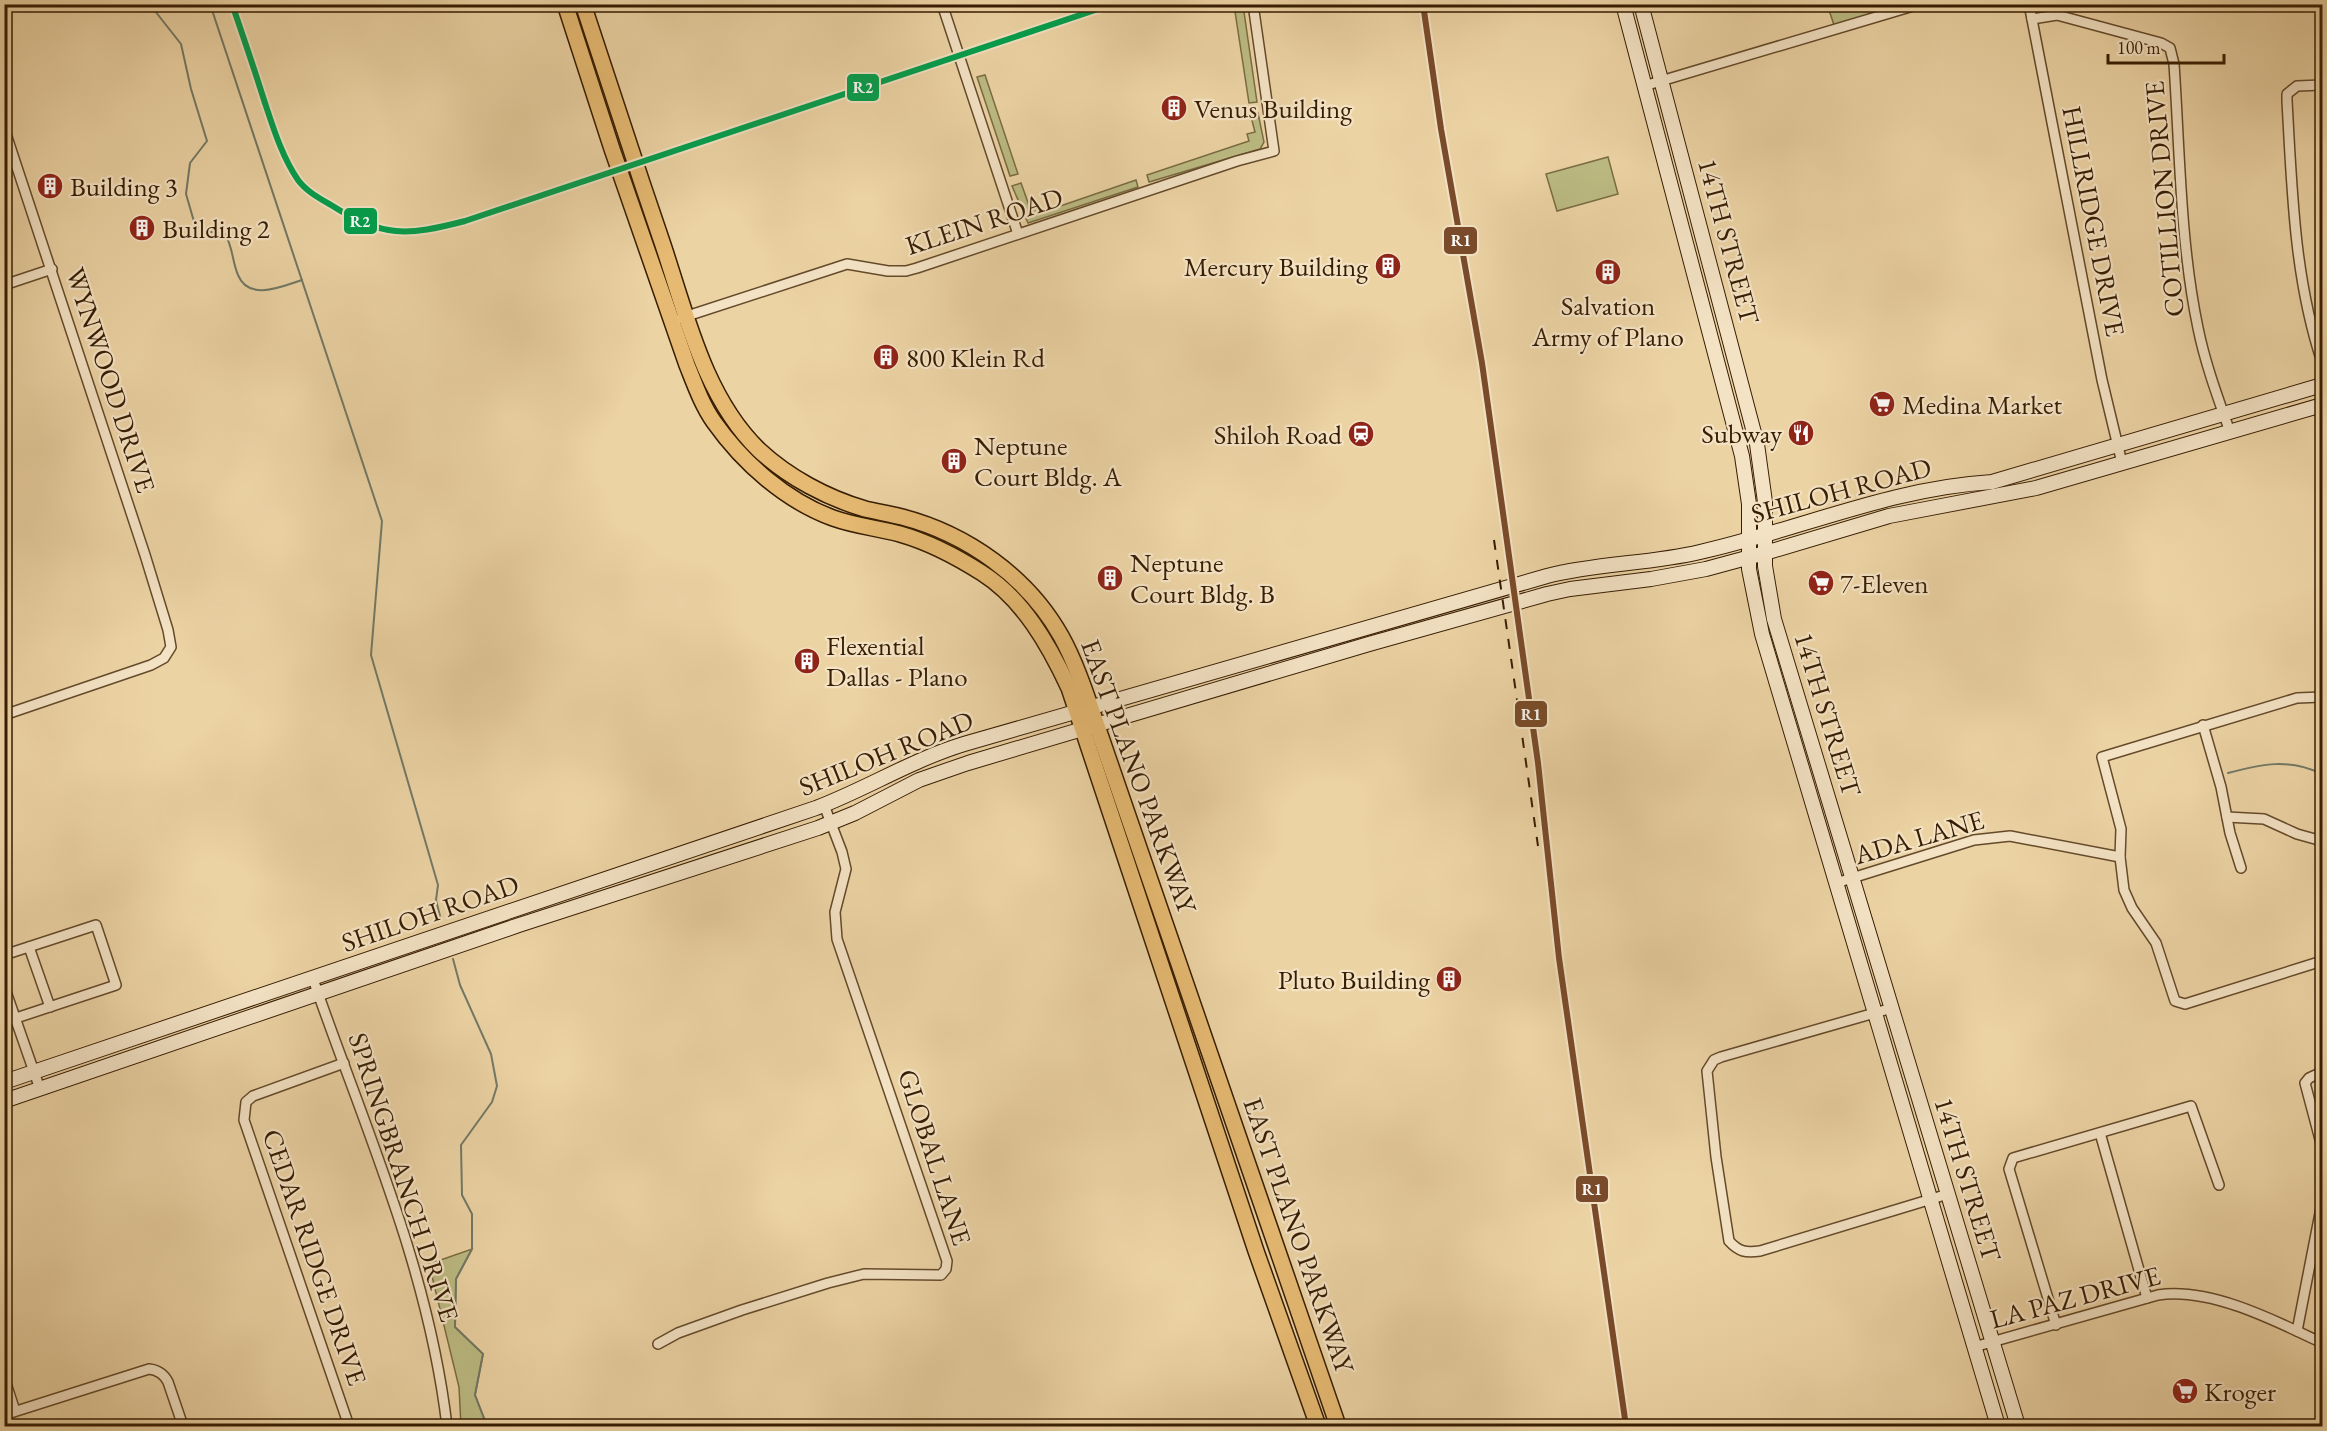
<svg xmlns="http://www.w3.org/2000/svg" width="2327" height="1431" font-family="'EB Garamond',serif">
  <style>
    .green { fill: #bcbb83; stroke: #7a6c42; stroke-width: 1.5 }
    .lines { fill: none; stroke-linecap: round; stroke-linejoin: round }
    .stream { stroke: #727967; stroke-width: 2 }
    .minor-casing { stroke: #644a2a; stroke-width: 12 }
    .secondary-casing { stroke: #371d02; stroke-width: 16 }
    .primary-casing { stroke: #371d02; stroke-width: 18 }
    .minor { stroke: #f3e2c4; stroke-width: 9 }
    .secondary { stroke: #f3e2c4; stroke-width: 14 }
    .primary { stroke: #e6ba72; stroke-width: 15 }
    .rail { stroke: #371d02; stroke-width: 2; stroke-dasharray: 10 10; stroke-linecap: butt }
    .rail-1-casing { stroke: #f3e2c4; stroke-width: 10 }
    .rail-2-casing { stroke: #f3e2c4; stroke-width: 10 }
    .rail-1 { stroke: #7a4b2a; stroke-width: 6 }
    .rail-2 { stroke: #039f4d; stroke-width: 6 }
    .labels { text-anchor: middle; dominant-baseline: central; stroke-width: 4.5; stroke-linejoin: round; paint-order: stroke }
    .poi-label { font-size: 27px; fill: #371d02; stroke: #f3e2c4; text-anchor: start }
    .street-label { font-size: 27px; fill: #371d02; stroke: #f3e2c4 }
    .line-badge { stroke: #f3e2c4; stroke-width: 2 }
    .badge-label { font-size: 16px; text-anchor: middle; font-weight: bold; fill: #fff }
  </style>
  <rect width="100%" height="100%" fill="#ecd3a4"/>
  <filter id="stains"><feTurbulence type="fractalNoise" baseFrequency=".00333" numOctaves="4"/><feColorMatrix values="0 0 0 0 .2 0 0 0 0 .09 0 0 0 0 .02 0 0 0 .5 -.17"/></filter>
  <radialGradient id="worn" r=".72"><stop offset=".6" stop-color="#630" stop-opacity="0"/><stop offset="1" stop-color="#630" stop-opacity=".3"/></radialGradient>
  <g class="green">
    <polygon points="1827,4 1907,5 1834,25"/>
    <polygon points="1234,5 1243,5 1257,102 1249,103"/>
    <polygon points="985,75 1018,174 1010,176 977,77"/>
    <polygon points="1250,113 1258,113 1264,142 1260,149 1149,182 1147,175 1249,141 1247,134 1255,132"/>
    <polygon points="1608,157 1618,194 1557,211 1546,174"/>
    <polygon points="1136,180 1138,187 1028,223 1012,186 1021,183 1030,208 1038,206 1040,213"/>
    <polygon points="472,1249 456,1279 455,1327 483,1354 475,1395 487,1426 461,1426 459,1387 429,1264"/>
  </g>
  <g class="lines">
    <g class="stream">
      <path d="M153,4L155,11L181,44L191,89L207,141L190,163L186,194L195,225L204,231L225,234C233,247 232,261 238,275C249,302 283,286 302,280"/>
      <polyline points="210,4 382,521 371,655 438,885 436,900 441,920"/>
      <path d="M2228,773C2262,764 2289,758 2322,774"/>
      <polyline points="453,959 460,985 491,1054 497,1086 492,1102 461,1145 462,1195 472,1214 472,1249 456,1279 455,1327 483,1354 475,1395 487,1426"/>
    </g>
    <defs>
      <g id="minor">
        <polyline points="942,4 1018,234"/>
        <polyline points="2029,4 2102,380 2122,463"/>
        <path d="M2032,19L2057,15L2161,43L2170,48L2174,64C2180,152 2180,242 2198,328C2205,363 2218,398 2230,432"/>
        <path d="M2322,85L2297,86L2287,94V101C2292,189 2294,278 2322,362"/>
        <polyline points="1644,86 1920,4"/>
        <polyline points="4,128 145,555 168,630 171,647 164,658 151,665 4,715"/>
        <polyline points="4,285 52,269"/>
        <polyline points="681,318 847,264 888,271 906,271 917,268 1237,161 1274,151 1253,4"/>
        <polyline points="2322,697 2297,698 2102,757 2121,829 2120,857 2124,890 2132,908 2156,943 2175,1001 2185,1004 2322,961"/>
        <polyline points="2203,725 2221,787 2230,833 2241,868"/>
        <polyline points="2227,817 2264,819 2297,834 2322,841"/>
        <polyline points="1836,883 1974,840 2010,836 2120,857"/>
        <polyline points="29,947 50,1007"/>
        <polyline points="4,955 96,925 116,985 4,1022"/>
        <path d="M313,979C365,1129 428,1266 447,1426"/>
        <polyline points="4,986 40,1089"/>
        <path d="M1892,1008L1721,1057L1714,1060L1707,1071L1716,1157L1729,1241C1739,1252 1746,1253 1760,1251L1948,1194"/>
        <polyline points="344,1063 253,1096 246,1102 244,1120 349,1426"/>
        <polyline points="2322,1072 2309,1078 2305,1083 2322,1147"/>
        <polyline points="2100,1133 2147,1298"/>
        <polyline points="2056,1325 2009,1169 2013,1158 2191,1106 2219,1185"/>
        <polyline points="2297,1331 2322,1203"/>
        <polyline points="658,1344 678,1333 742,1310 828,1283 864,1274 941,1275 946,1269 947,1261 837,939 835,912 846,869 842,852 824,805"/>
        <path d="M1974,1347L2158,1295C2210,1287 2276,1321 2322,1343"/>
        <polyline points="4,1377 15,1411"/>
        <path d="M4,1415L149,1369C158,1370 164,1374 168,1382L183,1426"/>
      </g>
      <g id="secondary">
        <polyline points="1623,4 1742,456 1749,504 1749,569 1762,634 1998,1426"/>
        <polyline points="1641,4 1757,444 1765,502 1765,566 1774,619 2018,1426"/>
        <path d="M4,1082L816,808C866,789 912,760 964,744L1547,576C1597,563 1650,564 1700,552C1798,530 1891,488 1992,482L2322,385"/>
        <polyline points="4,1101 519,925 818,828 855,813 919,780 968,763 1369,644 1547,594 1570,589 1651,579 1706,569 1765,553 1889,516 2036,488 2322,405"/>
      </g>
      <g id="primary">
        <path d="M565,4L612,149L687,365C695,385 702,405 714,422C743,463 786,501 833,518C855,526 878,528 900,534C928,542 957,557 982,573C1023,599 1049,645 1069,688L1256,1251L1318,1426"/>
        <path d="M583,4C609,84 635,163 662,242C686,313 704,397 759,450C788,477 827,498 865,509C878,512 890,514 902,517C967,534 1028,577 1061,636C1076,663 1086,694 1096,723L1338,1426"/>
      </g>
    </defs>
    <use href="#minor" class="minor-casing"/>
    <use href="#secondary" class="secondary-casing"/>
    <use href="#primary" class="primary-casing"/>
    <use href="#minor" class="minor"/>
    <use href="#secondary" class="secondary"/>
    <use href="#primary" class="primary"/>
    <g class="rail">
      <path d="M232,4C243,36 254,68 264,100C273,127 282,157 298,180C306,191 319,198 331,205C383,238 407,236 465,221L1113,4"/>
      <polyline points="1491,430 1538,763 1559,958 1626,1426"/>
      <polyline points="1494,540 1538,846"/>
    </g>
    <defs>
      <polyline id="rail-1" points="1423,4 1441,129 1482,363 1538,763 1559,958 1626,1426"/>
      <path id="rail-2" d="M232,4C243,36 254,68 264,100C273,127 282,157 298,180C306,191 319,198 331,205C383,238 407,236 465,221L1113,4"/>
    </defs>
    <use href="#rail-1" class="rail-1-casing"/>
    <use href="#rail-2" class="rail-2-casing"/>
    <use href="#rail-1" class="rail-1"/>
    <use href="#rail-2" class="rail-2"/>
  </g>
  <defs>
    <symbol id="building-disc" viewBox="-11 -11 22 22"><circle r="9.5" fill="#8f2418" stroke="#f3e2c4"/><path d="M-4-6H4V6H1V3H-1V6H-4ZM-2.5-4.3h1.7v1.8h-1.7ZM.8-4.3h1.7v1.8H.8ZM-2.5-1h1.7V.8h-1.7ZM.8-1h1.7V.8H.8Z" fill="#fff"/></symbol>
    <symbol id="supermarket-disc" viewBox="-11 -11 22 22"><circle r="9.5" fill="#8f2418" stroke="#f3e2c4"/><path d="M-6-5.5h2.5l.6 2H6L4.5 2H-2.5L-4.4-4H-6ZM-1.5 3.2a1.3 1.3 0 1 0 .1 0ZM3 3.2a1.3 1.3 0 1 0 .1 0Z" fill="#fff"/></symbol>
    <symbol id="restaurant-disc" viewBox="-11 -11 22 22"><circle r="9.5" fill="#8f2418" stroke="#f3e2c4"/><path d="M-5-6h1v4h1v-4h1v4h1v-4h1v5L-1.5 .5V6h-2V.5L-5-1ZM5-6V6H3V1.5H1.5Q1.5-4 5-6Z" fill="#fff"/></symbol>
    <symbol id="station-disc" viewBox="-11 -11 22 22"><circle r="9.5" fill="#8f2418" stroke="#f3e2c4"/><path d="M-3-6H3Q5-6 5-4V2Q5 4 3 4L4.5 6H3L1.5 4h-3L-3 6H-4.5L-3 4Q-5 4-5 2V-4Q-5-6-3-6ZM-3.5-4v3h7v-3ZM-3.5 1v1.5H-2V1ZM2 1v1.5H3.5V1Z" fill="#fff"/></symbol>
  </defs>
  <g fill-rule="evenodd">
    <use href="#building-disc" x="1159" y="93" width="30" height="30"/>
    <use href="#building-disc" x="35" y="171" width="30" height="30"/>
    <use href="#building-disc" x="127" y="213" width="30" height="30"/>
    <use href="#building-disc" x="1373" y="251" width="30" height="30"/>
    <use href="#building-disc" x="1593" y="257" width="30" height="30"/>
    <use href="#building-disc" x="871" y="342" width="30" height="30"/>
    <use href="#supermarket-disc" x="1867" y="389" width="30" height="30"/>
    <use href="#restaurant-disc" x="1786" y="418" width="30" height="30"/>
    <use href="#station-disc" x="1346" y="419" width="30" height="30"/>
    <use href="#building-disc" x="939" y="446" width="30" height="30"/>
    <use href="#building-disc" x="1095" y="563" width="30" height="30"/>
    <use href="#supermarket-disc" x="1806" y="568" width="30" height="30"/>
    <use href="#building-disc" x="792" y="646" width="30" height="30"/>
    <use href="#building-disc" x="1434" y="964" width="30" height="30"/>
    <use href="#supermarket-disc" x="2170" y="1376" width="30" height="30"/>
  </g>
  <g class="labels">
    <g class="poi-label">
      <text x="1194" y="108">Venus Building</text>
      <text x="70" y="186">Building 3</text>
      <text x="162" y="228">Building 2</text>
      <text x="1368" y="266" text-anchor="end">Mercury Building</text>
      <text x="1608" y="305" text-anchor="middle">Salvation<tspan x="1608" dy="31">Army of Plano</tspan></text>
      <text x="906" y="357">800 Klein Rd</text>
      <text x="1902" y="404">Medina Market</text>
      <text x="1782" y="433" text-anchor="end">Subway</text>
      <text x="1342" y="434" text-anchor="end">Shiloh Road</text>
      <text x="974" y="445">Neptune<tspan x="974" dy="31">Court Bldg. A</tspan></text>
      <text x="1130" y="562">Neptune<tspan x="1130" dy="31">Court Bldg. B</tspan></text>
      <text x="1840" y="583">7-Eleven</text>
      <text x="826" y="645">Flexential<tspan x="826" dy="31">Dallas - Plano</tspan></text>
      <text x="1430" y="979" text-anchor="end">Pluto Building</text>
      <text x="2204" y="1391">Kroger</text>
    </g>
    <g class="street-label">
      <text transform="translate(2164 199) rotate(-95)">COTILLION DRIVE</text>
      <text transform="translate(984 221) rotate(-18)">KLEIN ROAD</text>
      <text transform="translate(2094 221) rotate(79)">HILLRIDGE DRIVE</text>
      <text transform="translate(1729 241) rotate(75)">14TH STREET</text>
      <text transform="translate(111 380) rotate(72)">WYNWOOD DRIVE</text>
      <text transform="translate(1841 490) rotate(-15)">SHILOH ROAD</text>
      <text transform="translate(1828 714) rotate(73)">14TH STREET</text>
      <text transform="translate(886 753) rotate(-22)">SHILOH ROAD</text>
      <text transform="translate(1139 776) rotate(70)">EAST PLANO PARKWAY</text>
      <text transform="translate(1919 837) rotate(-16)">ADA LANE</text>
      <text transform="translate(430 913) rotate(-19)">SHILOH ROAD</text>
      <text transform="translate(935 1157) rotate(72)">GLOBAL LANE</text>
      <text transform="translate(404 1177) rotate(72)">SPRINGBRANCH DRIVE</text>
      <text transform="translate(1968 1179) rotate(73)">14TH STREET</text>
      <text transform="translate(1299 1235) rotate(71)">EAST PLANO PARKWAY</text>
      <text transform="translate(315 1257) rotate(71)">CEDAR RIDGE DRIVE</text>
      <text transform="translate(2075 1297) rotate(-15)">LA PAZ DRIVE</text>
    </g>
  </g>
  <g class="line-badge">
    <rect x="846" y="73" width="34" height="29" rx="6" fill="#039f4d"/>
    <rect x="343" y="207" width="35" height="28" rx="6" fill="#039f4d"/>
    <rect x="1443" y="226" width="35" height="29" rx="6" fill="#7a4b2a"/>
    <rect x="1514" y="700" width="34" height="28" rx="6" fill="#7a4b2a"/>
    <rect x="1575" y="1175" width="34" height="28" rx="6" fill="#7a4b2a"/>
  </g>
  <g class="badge-label">
    <text x="863" y="93">R2</text>
    <text x="360" y="227">R2</text>
    <text x="1461" y="246">R1</text>
    <text x="1531" y="720">R1</text>
    <text x="1592" y="1195">R1</text>
  </g>
  <rect width="2327" height="1431" fill="none" stroke="#ecd3a4" stroke-width="24"/>
  <rect x="6" y="6" width="2315" height="1419" fill="none" stroke="#371d02" stroke-width="3"/>
  <rect x="12" y="12" width="2303" height="1407" fill="none" stroke="#371d02" stroke-width="1.5"/>
  <path d="M2108 54v9h116v-9" fill="none" stroke="#371d02" stroke-width="3"/>
  <text x="2117" y="54" font-size="18" fill="#371d02" stroke="#f3e2c4" stroke-width="4.5" paint-order="stroke">100 m</text>
  <rect width="100%" height="100%" filter="url(#stains)"/>
  <rect width="100%" height="100%" fill="url(#worn)"/>
</svg>
